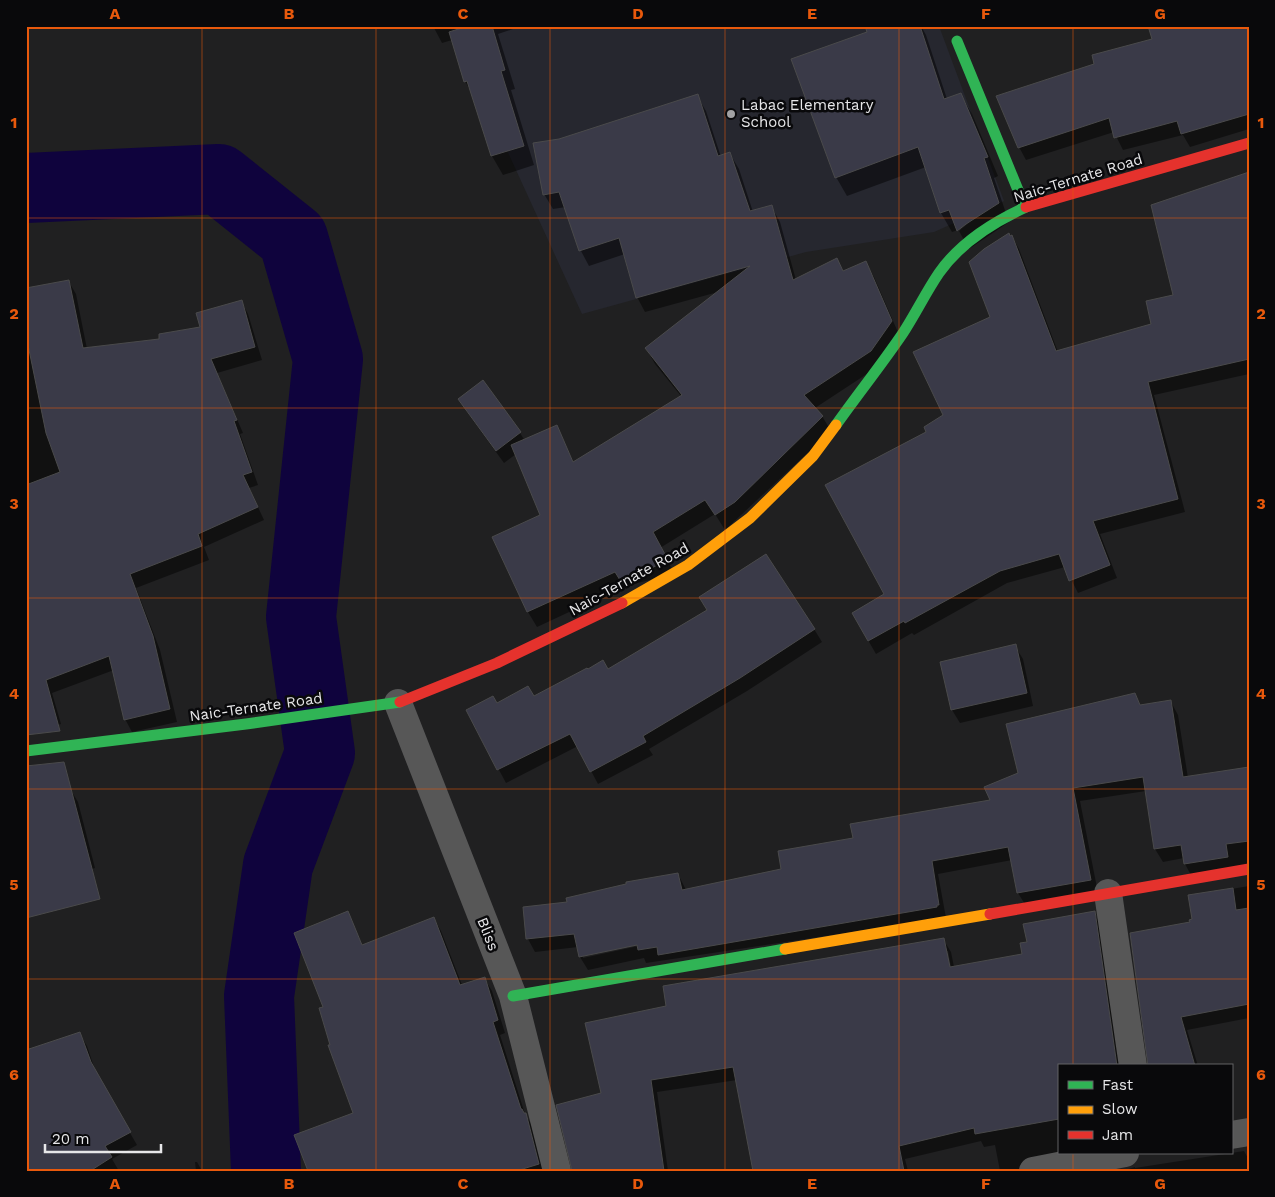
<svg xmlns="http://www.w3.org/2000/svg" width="1275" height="1197" font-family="'Work Sans',sans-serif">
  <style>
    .built { fill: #26272f }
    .shadow { fill: #0007; fill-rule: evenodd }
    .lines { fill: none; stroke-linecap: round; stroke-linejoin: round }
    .river { stroke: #0f033d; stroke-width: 70 }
    .building { fill: #3a3a48; stroke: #4a4a4b }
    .street { stroke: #575757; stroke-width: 28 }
    .fast { stroke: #30b455; stroke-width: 11 }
    .slow { stroke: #ff9f0a; stroke-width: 11 }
    .jam { stroke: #e5322d; stroke-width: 11 }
    .grid { fill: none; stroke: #e8590c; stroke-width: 1; stroke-opacity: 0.55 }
    .poi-dot { fill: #a1a1a3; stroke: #09090b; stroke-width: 2 }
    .labels { text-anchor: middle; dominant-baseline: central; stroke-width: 5; stroke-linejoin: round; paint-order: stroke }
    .poi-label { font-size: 15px; fill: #e7e7e9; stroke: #09090b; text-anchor: start }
    .street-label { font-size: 15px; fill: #e7e7e9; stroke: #09090b }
    .neatline { fill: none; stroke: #e8590c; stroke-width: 2 }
    .grid-label { font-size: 16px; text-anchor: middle; font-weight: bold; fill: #e8590c }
  </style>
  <rect width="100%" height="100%" fill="#202021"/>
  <polygon class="built" points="450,26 939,26 1004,201 934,232 806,252 582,314"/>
  <g class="shadow">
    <polygon points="433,26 522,26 498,34 515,89 511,90 534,165 503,175 492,156 474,97 465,81 452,40 442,43"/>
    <polygon points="887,26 921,26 926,35 947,99 961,95 972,114 998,176 994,178 1009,222 969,249 959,231 971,221 959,228 959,231 958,230 952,232 941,213 926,167 847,196 836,177"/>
    <polygon points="1249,26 1249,129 1190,147 1183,135 1123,150 1114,132 1026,160 1019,147"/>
    <polygon points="697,96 706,111 721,157 730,154 739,169 753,212 771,206 780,222 796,280 837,259 844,272 865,262 874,277 900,337 879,366 815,408 822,416 831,431 725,530 715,514 660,548 675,574 625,586 537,627 528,612 494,537 542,516 516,454 504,463 467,412 459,399 520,433 525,441 557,427 574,463 681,396 655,364 646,348 718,292 645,312 637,297 625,254 589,266 581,251 566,207 553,209 544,194 559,140"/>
    <polygon points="1249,182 1249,374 1154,395 1185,512 1100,534 1117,578 1078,593 1065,567 1007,583 914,635 912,633 876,654 853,614 886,595 928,432 945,416 992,317 1010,237 1012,236 1019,249 1058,352 1153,325 1175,296"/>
    <polygon points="69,282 76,294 87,349 161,340 201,328 241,301 248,314 262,360 217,373 243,433 240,434 258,485 249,488 264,520 204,547 209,560 136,588 160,650 177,722 132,732 125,719 114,670 52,693 61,724 26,735 26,334"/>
    <polygon points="814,629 822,642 747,691 649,749 653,755 598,784 578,746 506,783 467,710 533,698 608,670"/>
    <polygon points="1015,646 1023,659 1033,706 960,723 952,710 941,663"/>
    <path d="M1135,695L1141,706L1171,702L1178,715L1188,778L1249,768V867L1192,877L1185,864L1184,858L1163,862L1155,849L1146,791L1080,801L1098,893L1026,906L1018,893L1012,860L938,874L946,918L646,963L644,958L588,970L580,957L578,947L535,952L528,939L524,908L569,903L678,874L686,890L782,870L854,839L992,801L1020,774ZM643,943V945L583,958V955Z"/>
    <polygon points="70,789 78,802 95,868 26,891"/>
    <polygon points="1249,886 1249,1018 1187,1030 1198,1066 1149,1066 1193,920 1190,896"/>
    <polygon points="348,913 363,946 434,918 441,931 462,985 484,978 492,991 505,1033 500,1035 525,1114 533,1127 544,1171 309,1171 354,1113 331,1045 325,1007"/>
    <path d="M1094,913L1102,926L1122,1066H1059V1153L1033,1171H1000L995,1145L984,1147L981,1141L905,1159L908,1171H754L737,1080L657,1092L668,1171H573L602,1094L668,1007L943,939L951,952L954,967L1023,955L1028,943ZM945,951H948L952,973H950Z"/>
    <polygon points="79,1033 87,1046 97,1076 137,1145 112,1159 119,1171 26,1171"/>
    <polygon points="1244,1151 1249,1160 1249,1171 1122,1171 1135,1167 1135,1168"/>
    <polygon points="195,1162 197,1162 202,1171 196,1171"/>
  </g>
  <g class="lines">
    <polyline class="river" points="26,188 219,179 293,238 328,359 301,617 320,753 278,865 259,996 266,1171"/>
  </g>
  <g class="building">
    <polygon points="468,26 492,26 505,70 501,71 524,146 491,156 467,81 464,82 449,32"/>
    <polygon points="865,26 920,26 944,99 961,93 988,157 984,158 999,203 966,224 957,231 949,210 940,213 918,147 835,178 791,59 867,32"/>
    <polygon points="1148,26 1249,26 1249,114 1181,134 1177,121 1114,138 1109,118 1018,148 996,96 1094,64 1092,55 1152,39"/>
    <polygon points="698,94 718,156 730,152 750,211 772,205 793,280 837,258 843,271 866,261 892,321 871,351 804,395 823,416 735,502 715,515 705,500 653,532 667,558 664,561 623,585 615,572 527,612 492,537 540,515 511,445 557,425 573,462 682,395 645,348 750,266 636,298 619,238 579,251 559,192 543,195 533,143 559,139"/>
    <polygon points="1249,172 1249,359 1148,382 1178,499 1093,521 1110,565 1069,581 1059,554 1000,571 905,623 904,621 868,641 852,613 884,594 825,485 926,432 924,427 943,415 913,352 990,317 969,262 984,249 1009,233 1010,236 1012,235 1056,351 1151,324 1146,301 1173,295 1151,205"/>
    <polygon points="69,280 83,348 159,339 159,334 200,327 196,313 242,300 255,347 211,359 237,420 234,421 252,472 243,475 258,507 198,534 202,546 130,574 153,636 170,709 124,720 109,656 46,680 60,731 26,735 26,485 60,472 46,433 26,335 26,288"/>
    <polygon points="483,380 521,432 496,451 458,399"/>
    <polygon points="766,554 815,629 740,678 643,736 646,742 590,772 570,734 497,770 466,710 493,696 497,703 528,686 534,696 587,668 588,669 603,660 608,669 707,610 699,597"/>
    <polygon points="1016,644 1027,693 951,710 940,662"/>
    <polygon points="1135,693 1140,705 1171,700 1183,777 1249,767 1249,841 1226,844 1228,857 1184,864 1181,845 1154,849 1143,777 1073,788 1091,880 1017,893 1008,847 932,861 939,905 937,905 937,907 658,955 657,947 638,950 637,945 579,957 574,934 526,939 523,907 567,902 566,898 626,884 626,882 678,873 682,890 781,869 778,851 853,838 850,824 990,800 984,787 1018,773 1006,724"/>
    <polygon points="64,762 100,899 26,918 26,766"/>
    <polygon points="1233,888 1236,910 1249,908 1249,1004 1181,1017 1195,1066 1148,1066 1130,933 1190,922 1189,920 1192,919 1188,895"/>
    <polygon points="348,911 362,945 434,917 460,985 485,977 498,1020 493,1022 521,1109 522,1109 524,1113 526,1113 539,1164 516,1171 308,1171 294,1135 353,1113 328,1045 330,1045 319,1008 323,1007 294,933"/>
    <polygon points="1095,911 1117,1066 1059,1066 1059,1119 975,1134 974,1128 899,1146 904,1171 753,1171 733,1067 651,1080 664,1171 572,1171 556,1105 601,1093 585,1023 666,1006 663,986 944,938 950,967 1022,954 1020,943 1027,942 1023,924"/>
    <polygon points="80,1032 91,1062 131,1132 105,1146 112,1157 90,1171 26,1171 26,1050"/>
  </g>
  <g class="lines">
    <g class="street">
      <polyline points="398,703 513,996 557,1171"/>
      <polyline points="1108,893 1133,1066"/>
      <polyline points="1231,1135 1249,1132"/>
      <polyline points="1033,1171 1125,1153"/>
    </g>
    <g class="fast">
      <polyline points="957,41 1025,207"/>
      <path d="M836,425C858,394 882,364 903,333C916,313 926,292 939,273C960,243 993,222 1026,207"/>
      <polyline points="26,751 246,724 400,702"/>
      <polyline points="513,996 785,949"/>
    </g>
    <g class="slow">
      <polyline points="622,603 688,565 750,518 813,456 836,425"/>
      <polyline points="785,949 990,914"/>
    </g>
    <g class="jam">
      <polyline points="1026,207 1249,143"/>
      <polyline points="400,702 497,663 622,603"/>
      <polyline points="990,914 1249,869"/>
    </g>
  </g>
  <path class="grid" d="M202,26V1171M376,26V1171M550,26V1171M725,26V1171M899,26V1171M1073,26V1066M26,218H1249M26,408H1249M26,598H1249M26,789H1249M26,979H1249M1073,1153V1171"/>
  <circle class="poi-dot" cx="731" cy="114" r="5"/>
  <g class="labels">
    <g class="poi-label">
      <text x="741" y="105">Labac Elementary<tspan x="741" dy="17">School</tspan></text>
    </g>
    <g class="street-label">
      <text transform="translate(1078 178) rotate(-17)">Naic-Ternate Road</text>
      <text transform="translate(629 579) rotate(-29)">Naic-Ternate Road</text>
      <text transform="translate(256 707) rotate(-8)">Naic-Ternate Road</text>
      <text transform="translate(488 934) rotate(68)">Bliss</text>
    </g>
  </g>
  <rect width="1275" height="1197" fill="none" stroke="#09090b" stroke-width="55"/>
  <rect x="1058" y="1064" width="175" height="90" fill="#09090b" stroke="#626264"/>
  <rect x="1068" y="1081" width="25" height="8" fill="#30b455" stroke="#626264"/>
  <text x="1102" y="1090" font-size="15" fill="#e7e7e9">Fast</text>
  <rect x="1068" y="1106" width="25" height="8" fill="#ff9f0a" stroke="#626264"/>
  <text x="1102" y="1114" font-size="15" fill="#e7e7e9">Slow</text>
  <rect x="1068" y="1131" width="25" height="8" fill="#e5322d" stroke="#626264"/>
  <text x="1102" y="1140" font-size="15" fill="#e7e7e9">Jam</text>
  <path d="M45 1144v8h116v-8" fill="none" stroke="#e7e7e9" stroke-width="2.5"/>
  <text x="52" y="1144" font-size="15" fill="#e7e7e9" stroke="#09090b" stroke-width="4" paint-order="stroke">20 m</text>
  <rect x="28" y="28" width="1220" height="1142" class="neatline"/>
  <g class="grid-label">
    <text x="115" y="19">A</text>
    <text x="289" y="19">B</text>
    <text x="463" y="19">C</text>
    <text x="638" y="19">D</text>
    <text x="812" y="19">E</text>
    <text x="986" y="19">F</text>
    <text x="1160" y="19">G</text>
    <text x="14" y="128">1</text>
    <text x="1261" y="128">1</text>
    <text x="14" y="319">2</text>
    <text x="1261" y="319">2</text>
    <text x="14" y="509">3</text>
    <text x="1261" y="509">3</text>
    <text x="14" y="699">4</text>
    <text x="1261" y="699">4</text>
    <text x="14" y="890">5</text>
    <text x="1261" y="890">5</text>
    <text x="14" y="1080">6</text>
    <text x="1261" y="1080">6</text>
    <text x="115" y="1189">A</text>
    <text x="289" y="1189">B</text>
    <text x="463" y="1189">C</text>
    <text x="638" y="1189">D</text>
    <text x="812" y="1189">E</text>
    <text x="986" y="1189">F</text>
    <text x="1160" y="1189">G</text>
  </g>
</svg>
